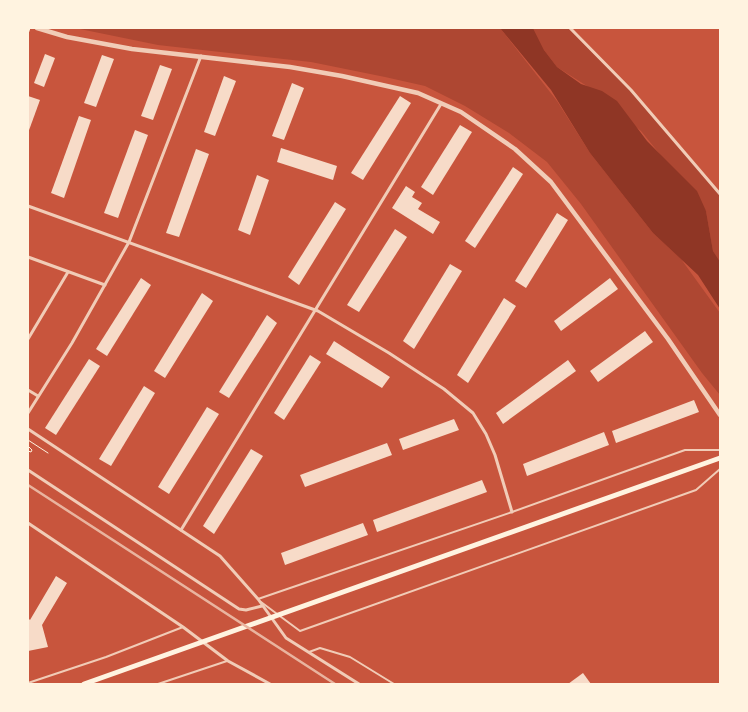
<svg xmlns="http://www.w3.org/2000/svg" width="748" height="712" font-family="Lato,sans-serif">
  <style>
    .green { fill: #ae4732 }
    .water { fill: #8f3625 }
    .building { fill: #f7dbc8 }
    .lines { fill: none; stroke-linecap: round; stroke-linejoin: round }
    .path { stroke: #fff3e0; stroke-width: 1 }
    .service { stroke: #f1ccb7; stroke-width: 2 }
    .minor { stroke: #f1ccb7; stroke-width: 3 }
    .tertiary { stroke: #f1ccb7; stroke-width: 4.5 }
    .secondary { stroke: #fff3e0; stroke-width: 5 }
    .rail { stroke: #e9b49f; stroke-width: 2.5 }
  </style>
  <rect width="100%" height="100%" fill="#c8553d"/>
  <g class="green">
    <polygon points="75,28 500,28 557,101 590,153 653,233 681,259 720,313 720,395 702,373 581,204 547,162 509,133 465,106 425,86 385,77 311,62 158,45"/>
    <polygon points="533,28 570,28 631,90 720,193 720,264 713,251 706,211 641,131 590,88 557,67 544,50"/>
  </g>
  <polygon class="water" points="500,28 533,28 544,50 557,67 581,84 602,91 617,101 647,141 697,191 706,211 713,251 720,262 720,309 698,275 653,233 590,153 551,90"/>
  <g class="building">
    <polygon points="45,54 55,58 44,87 34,83"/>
    <polygon points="102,55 114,59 96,107 84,103"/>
    <polygon points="160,65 172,69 153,120 141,116"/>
    <polygon points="224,76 236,81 215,136 204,132"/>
    <polygon points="292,83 304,88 284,140 272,136"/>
    <polygon points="28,96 40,100 28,133"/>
    <polygon points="400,96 411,103 363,180 351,173"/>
    <polygon points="79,116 91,120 64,198 51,193"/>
    <polygon points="460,125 472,132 433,195 421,187"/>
    <polygon points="135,130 148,135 118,218 104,213"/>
    <polygon points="281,148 337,166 333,180 277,162"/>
    <polygon points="196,149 209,154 179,237 166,233"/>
    <polygon points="513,167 523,174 475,248 465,241"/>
    <polygon points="257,175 269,180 250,235 238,230"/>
    <polygon points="406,186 415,192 412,197 422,203 418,209 440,222 433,234 392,208"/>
    <polygon points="335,202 346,209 299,285 288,277"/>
    <polygon points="557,213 568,220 526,288 515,281"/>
    <polygon points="395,229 407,237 359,312 347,305"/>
    <polygon points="450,264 462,271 414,349 403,341"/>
    <polygon points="141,278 151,285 107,356 96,349"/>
    <polygon points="610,278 618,289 561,331 554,321"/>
    <polygon points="202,293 213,301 165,378 154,371"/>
    <polygon points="504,298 516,306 468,383 457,375"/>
    <polygon points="267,315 277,323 229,398 219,392"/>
    <polygon points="645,331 653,342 598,382 590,371"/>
    <polygon points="334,341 390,377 382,388 326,354"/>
    <polygon points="310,355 321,362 284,420 274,413"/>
    <polygon points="89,359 100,366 56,435 45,428"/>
    <polygon points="568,360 576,371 503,424 496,413"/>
    <polygon points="144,386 155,393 111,466 99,459"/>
    <polygon points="694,400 699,412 616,443 612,431"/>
    <polygon points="207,407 219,414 169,494 158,487"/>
    <polygon points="454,419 459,430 403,450 399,439"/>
    <polygon points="604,432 609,445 527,476 523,464"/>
    <polygon points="387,443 392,455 305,487 300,475"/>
    <polygon points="251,449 263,456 214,534 203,526"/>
    <polygon points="482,480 487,492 377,532 373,520"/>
    <polygon points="363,523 368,535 285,565 281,553"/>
    <polygon points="56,576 67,583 42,625 48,647 28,651 28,618 30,620"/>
    <polygon points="583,673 591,684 568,684"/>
  </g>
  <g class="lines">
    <g class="path">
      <polyline points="28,34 30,28"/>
      <polyline points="28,440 48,453"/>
      <polyline points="28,446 32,450 31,452 28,451"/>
    </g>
    <g class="service">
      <polyline points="258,599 512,512 685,450 720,450"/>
      <polyline points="261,602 300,631 696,490 720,469"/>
      <polyline points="309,652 320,648 350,657 394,684"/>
      <polyline points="28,683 106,657 183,627"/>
      <polyline points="158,684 227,661"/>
    </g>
    <g class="minor">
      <polyline points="570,28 631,90 720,194"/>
      <polyline points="28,206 318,311 389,353 444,389 473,413 486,434 495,455 512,512"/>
      <polyline points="28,257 105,285"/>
      <polyline points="28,339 68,272"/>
      <polyline points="28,390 38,396"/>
      <polyline points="28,413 72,343 129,242 201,56"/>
      <polyline points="28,429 220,556 258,599 286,638 359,684"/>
      <polyline points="28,470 239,609 246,610 262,606"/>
      <polyline points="28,523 183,627 228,661 270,684"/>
      <polyline points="181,530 441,104"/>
    </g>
    <polyline class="tertiary" points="37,28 67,37 132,49 290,67 342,76 418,93 461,112 515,149 551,182 668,339 720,415"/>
    <polyline class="secondary" points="84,684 720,458"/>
    <polyline class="rail" points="28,485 335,684"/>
  </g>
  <rect width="748" height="712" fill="none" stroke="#fff3e0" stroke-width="58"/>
</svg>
